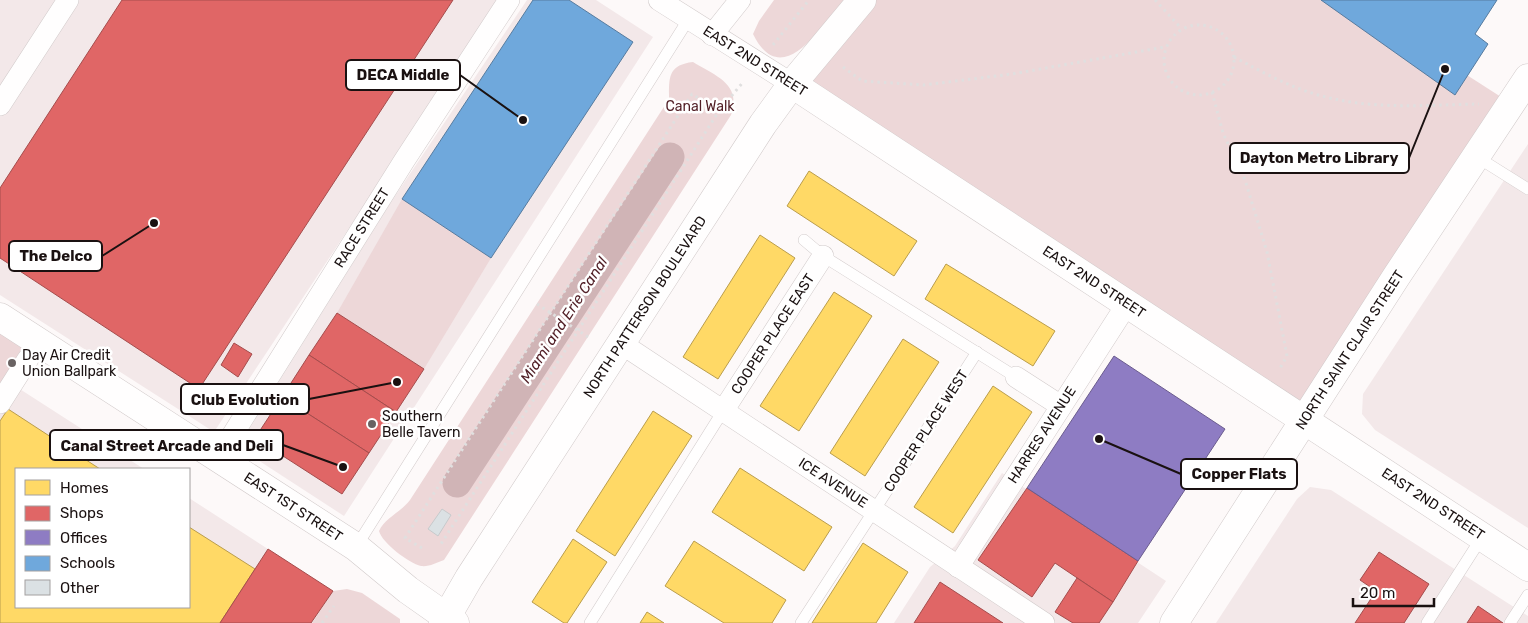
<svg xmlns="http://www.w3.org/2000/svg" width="1528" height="623" font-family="Rubik,sans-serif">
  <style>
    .built { fill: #f3e8e9 }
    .green { fill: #edd7d8 }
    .homes { fill: #ffd966; stroke: #ba9d4c }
    .shops { fill: #e06666; stroke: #a54c4c }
    .offices { fill: #8e7cc3; stroke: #6b5c8e }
    .schools { fill: #6fa8dc; stroke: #567b9f }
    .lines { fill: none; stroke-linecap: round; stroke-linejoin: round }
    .canal { stroke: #d0b4b6; stroke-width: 29 }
    .building { fill: #dbe1e4; stroke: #c7cacc }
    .lane-casing { stroke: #d1caca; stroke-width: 12 }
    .street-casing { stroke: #d1caca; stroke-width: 22 }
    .secondary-casing { stroke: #d1caca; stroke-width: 29 }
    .path { stroke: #e0dfdf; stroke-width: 3; stroke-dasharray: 2.5 4; stroke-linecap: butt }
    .lane { stroke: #fffefe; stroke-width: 11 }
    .street { stroke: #fffefe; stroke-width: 21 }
    .secondary { stroke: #fffefe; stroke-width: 28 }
    .path-bridge { stroke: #e0dfdf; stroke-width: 3; stroke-dasharray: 2.5 4; stroke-linecap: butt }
    .poi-dot { fill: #696262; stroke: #fff; stroke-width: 2 }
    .labels { text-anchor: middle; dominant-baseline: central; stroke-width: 5; stroke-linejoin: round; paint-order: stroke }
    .street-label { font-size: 14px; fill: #1a1111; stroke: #fff }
    .park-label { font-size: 14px; fill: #511e25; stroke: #fff }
    .poi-label { font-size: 14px; fill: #1a1111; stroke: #fff; text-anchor: start }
    .water-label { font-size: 15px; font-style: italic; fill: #511f26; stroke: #fff }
    .leader { fill: none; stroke: #1a1111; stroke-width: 2 }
    .callout-dot { fill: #1a1111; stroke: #fff; stroke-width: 2 }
    .callout { fill: #fff; stroke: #1a1111; stroke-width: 2 }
    .callout-label { font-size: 15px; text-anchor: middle; font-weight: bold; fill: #1a1111 }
  </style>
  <rect width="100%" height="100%" fill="#fdf9f9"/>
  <g class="built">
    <polygon points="0,0 500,0 214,432 0,295"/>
    <polygon points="527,0 596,0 653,37 344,516 238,447 391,202"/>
    <polygon points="1528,144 1528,528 1375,430 1362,414 1363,394"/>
    <polygon points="12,384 144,469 16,469 16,607 189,607 189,498 333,591 311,623 0,623 0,403"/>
    <polygon points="1002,473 1166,581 1138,623 894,623 930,567 955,546"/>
    <polygon points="1310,487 1331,490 1528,616 1528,623 1216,623 1297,499"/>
  </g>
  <g class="green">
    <path d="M774,0H844C822,25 782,93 753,34L759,21Z"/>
    <polygon points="862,0 1350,0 1512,104 1304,420 792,84"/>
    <path d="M693,62C716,76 742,84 731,115L444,560C436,563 429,567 421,566C409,563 382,543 379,531C385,518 401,512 410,500L669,99C669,77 668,65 693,62Z"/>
    <polygon points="402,199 491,258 424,369 337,313"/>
    <polygon points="0,319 34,342 0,403"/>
    <polygon points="347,589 362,593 400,619 400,623 312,623 333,591"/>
  </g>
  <g class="homes">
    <polygon points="809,171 917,241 894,276 787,206"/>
    <polygon points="760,235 795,258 718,379 683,357"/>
    <polygon points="946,264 1055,331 1033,366 925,299"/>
    <polygon points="834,292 872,316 799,431 760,406"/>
    <polygon points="903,339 939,362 865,476 830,453"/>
    <polygon points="993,386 1032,412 953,533 914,507"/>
    <polygon points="8,409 100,469 16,469 16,607 189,607 189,527 255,569 220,623 0,623 0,421"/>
    <polygon points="653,411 692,436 615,556 576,531"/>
    <polygon points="740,468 832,527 804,571 712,512"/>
    <polygon points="573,539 607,562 567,623 564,623 532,602"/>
    <polygon points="694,541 786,600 772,623 724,623 665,586"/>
    <polygon points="863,543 908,572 876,623 812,623"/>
    <polygon points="647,612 664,623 640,623"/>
  </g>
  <g class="shops">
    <polygon points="122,0 453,0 199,389 0,258 0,188"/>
    <polygon points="337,313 424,369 396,412 309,355"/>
    <polygon points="234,343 252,354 238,377 221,365"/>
    <polygon points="309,355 396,412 369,453 282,397"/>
    <polygon points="282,397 369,453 342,494 255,438"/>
    <polygon points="1027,488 1138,561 1113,602 1055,563 1032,597 978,560"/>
    <polygon points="268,549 333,591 311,623 220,623"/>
    <polygon points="1379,552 1429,584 1404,623 1355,623 1376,591 1360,580"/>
    <polygon points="1077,578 1113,602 1099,623 1073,623 1055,612"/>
    <polygon points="940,582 1003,623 914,623"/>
    <polygon points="1478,606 1503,623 1467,623"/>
  </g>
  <polygon class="offices" points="1114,356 1225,429 1138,561 1027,488"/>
  <g class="schools">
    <polygon points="533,0 569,0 633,42 491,258 402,199"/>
    <polygon points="1321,0 1497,0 1475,34 1488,44 1455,95"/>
  </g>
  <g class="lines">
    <polyline class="canal" points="457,483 670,157"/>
  </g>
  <polygon class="building" points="442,509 451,515 438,536 428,529"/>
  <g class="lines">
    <defs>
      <g id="lane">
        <polyline points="1477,157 1528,189"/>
        <polyline points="804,240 823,256 1016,377"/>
        <polyline points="356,547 688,20"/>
        <polyline points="590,623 723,411"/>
        <polyline points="801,623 977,352"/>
        <polyline points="1427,623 1482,537"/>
        <polyline points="1510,623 1528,595"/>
      </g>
      <g id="street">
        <polyline points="659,0 792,84"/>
        <polyline points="712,35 740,0"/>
        <polyline points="0,105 68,0"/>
        <polyline points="622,344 1044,623"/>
        <polyline points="1016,377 1061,406"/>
        <polyline points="0,403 28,359"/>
        <polyline points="723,411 823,256"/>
        <polyline points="218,458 404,161 509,0"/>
        <polyline points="958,567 1127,304"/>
      </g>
      <g id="secondary">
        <polyline points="792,84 1528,567"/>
        <polyline points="0,317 356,547 408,590 455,623"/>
        <polyline points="443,623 469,578 763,124 792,84 862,0"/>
        <polyline points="1174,623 1396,277 1528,78"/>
      </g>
    </defs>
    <use href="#lane" class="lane-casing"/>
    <use href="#street" class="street-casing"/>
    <use href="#secondary" class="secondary-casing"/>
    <g class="path">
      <polyline points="1155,0 1181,28"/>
      <circle cx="1199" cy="60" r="35"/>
      <polyline points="773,45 809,0"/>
      <path d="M1234,57C1262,72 1291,88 1322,96C1372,110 1427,105 1479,104"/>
      <polyline points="843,67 862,81 924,85 1012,74 1165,47"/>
      <polyline points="1212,92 1223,133 1245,180 1267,252 1287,356 1279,370"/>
      <polyline points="719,111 744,81"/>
      <polyline points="422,548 405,538 692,94 719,111 439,547"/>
      <polyline points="322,623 334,606"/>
    </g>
    <use href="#lane" class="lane"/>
    <use href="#street" class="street"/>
    <use href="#secondary" class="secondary"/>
    <polyline class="path-bridge" points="537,304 588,337"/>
  </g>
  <g class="poi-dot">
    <circle cx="12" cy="363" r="5"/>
    <circle cx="372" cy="424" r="5"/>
  </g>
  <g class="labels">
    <g class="street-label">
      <text transform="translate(755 61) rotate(32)">EAST 2ND STREET</text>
      <text transform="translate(362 228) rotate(-58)">RACE STREET</text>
      <text transform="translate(1094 282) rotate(33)">EAST 2ND STREET</text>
      <text transform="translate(645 307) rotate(-57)">NORTH PATTERSON BOULEVARD</text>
      <text transform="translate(773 334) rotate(-57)">COOPER PLACE EAST</text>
      <text transform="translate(1350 350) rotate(-57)">NORTH SAINT CLAIR STREET</text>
      <text transform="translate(926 431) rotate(-57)">COOPER PLACE WEST</text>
      <text transform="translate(1042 435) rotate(-57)">HARRES AVENUE</text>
      <text transform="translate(833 483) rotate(33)">ICE AVENUE</text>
      <text transform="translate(1433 504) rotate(33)">EAST 2ND STREET</text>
      <text transform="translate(293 507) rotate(33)">EAST 1ST STREET</text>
    </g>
    <g class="park-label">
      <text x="700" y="106">Canal Walk</text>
    </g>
    <g class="poi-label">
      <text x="22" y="355">Day Air Credit<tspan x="22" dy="16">Union Ballpark</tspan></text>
      <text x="382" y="416">Southern<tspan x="382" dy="16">Belle Tavern</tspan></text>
    </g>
    <g class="water-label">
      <text transform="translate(564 320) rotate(-57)">Miami and Erie Canal</text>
    </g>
  </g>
  <path class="leader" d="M523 120L460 75M1445 69L1409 158M154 223L102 256M397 382L309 399M343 467L283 445M1099 439L1181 474"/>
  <g class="callout-dot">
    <circle cx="523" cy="120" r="5"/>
    <circle cx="1445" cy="69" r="5"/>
    <circle cx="154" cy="223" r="5"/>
    <circle cx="397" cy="382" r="5"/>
    <circle cx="343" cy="467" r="5"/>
    <circle cx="1099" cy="439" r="5"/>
  </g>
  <g class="callout">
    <rect x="346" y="60" width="114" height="30" rx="5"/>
    <rect x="1230" y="143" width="179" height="30" rx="5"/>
    <rect x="9" y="241" width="93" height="30" rx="5"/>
    <rect x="181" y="384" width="128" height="30" rx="5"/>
    <rect x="50" y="430" width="233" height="30" rx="5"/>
    <rect x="1181" y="459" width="116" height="30" rx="5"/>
  </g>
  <g class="callout-label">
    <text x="403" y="80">DECA Middle</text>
    <text x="1319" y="163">Dayton Metro Library</text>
    <text x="56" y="261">The Delco</text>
    <text x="245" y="405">Club Evolution</text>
    <text x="167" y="451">Canal Street Arcade and Deli</text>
    <text x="1239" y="479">Copper Flats</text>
  </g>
  <rect x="15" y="468" width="175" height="140" fill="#ffffff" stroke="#a3a0a0"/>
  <rect x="25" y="480" width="25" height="15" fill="#ffd966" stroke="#a3a0a0"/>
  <text x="60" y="493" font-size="15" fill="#1a1111">Homes</text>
  <rect x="25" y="506" width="25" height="15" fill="#e06666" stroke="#a3a0a0"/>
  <text x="60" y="518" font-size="15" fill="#1a1111">Shops</text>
  <rect x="25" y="530" width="25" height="15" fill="#8e7cc3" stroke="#a3a0a0"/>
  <text x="60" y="543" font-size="15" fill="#1a1111">Offices</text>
  <rect x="25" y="556" width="25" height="15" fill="#6fa8dc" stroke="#a3a0a0"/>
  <text x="60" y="568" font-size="15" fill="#1a1111">Schools</text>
  <rect x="25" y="580" width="25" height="15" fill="#dbe1e4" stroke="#a3a0a0"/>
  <text x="60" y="593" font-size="15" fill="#1a1111">Other</text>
  <path d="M1353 598v8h81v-8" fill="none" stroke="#1a1111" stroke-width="2.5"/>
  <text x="1360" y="598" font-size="15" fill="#1a1111" stroke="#ffffff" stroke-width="4" paint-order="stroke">20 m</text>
</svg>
